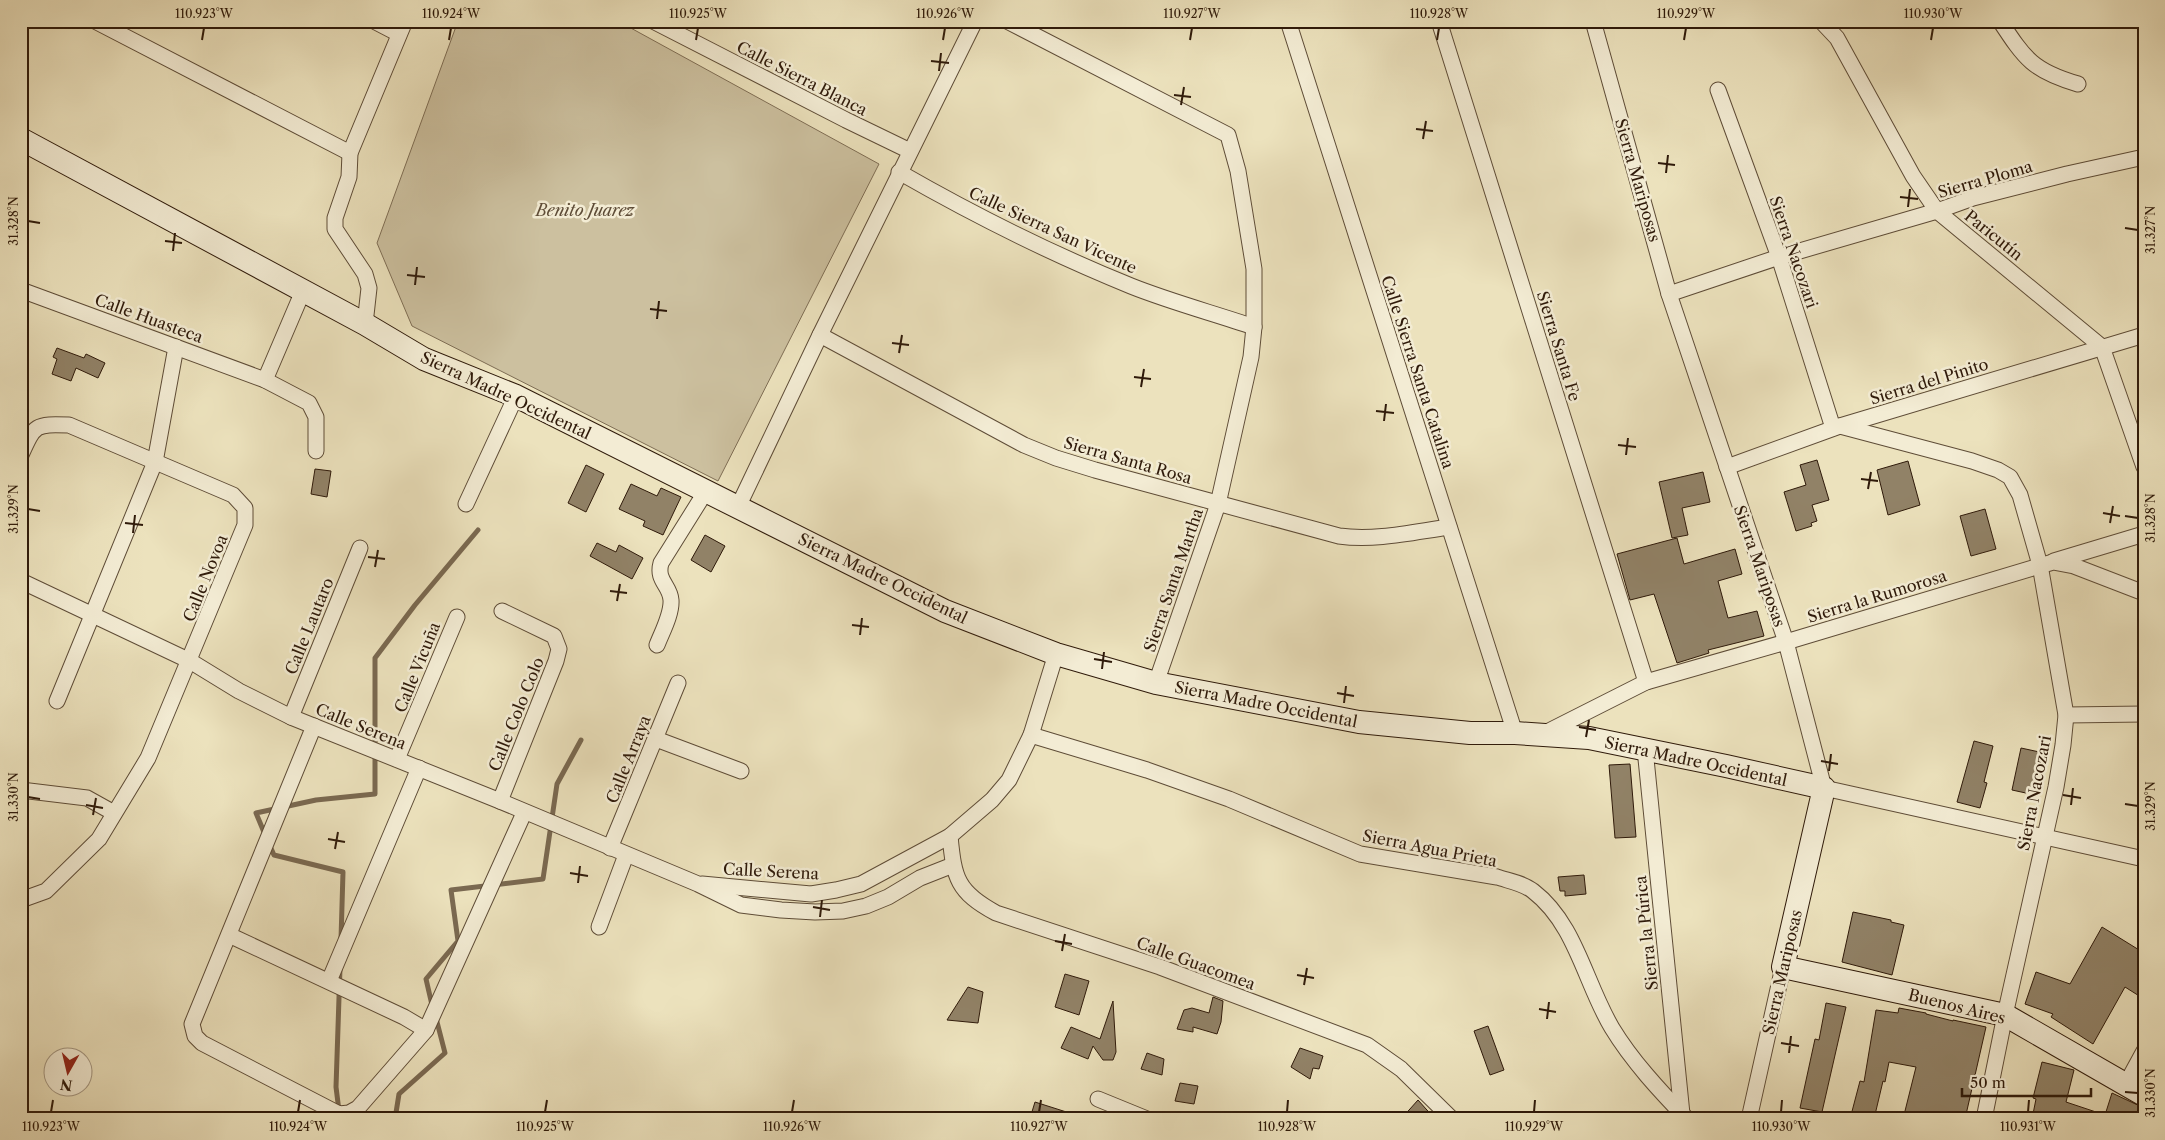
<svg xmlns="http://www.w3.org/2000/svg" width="2165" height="1140" font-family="'Libre Caslon Text',serif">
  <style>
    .green { fill: #ccc09f; stroke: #7e6d54 }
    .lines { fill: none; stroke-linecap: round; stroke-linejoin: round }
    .stream { stroke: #7a6951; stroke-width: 5 }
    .building { fill: #918267; stroke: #2f1a0a }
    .street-casing { stroke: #5e4c37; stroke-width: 17 }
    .secondary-casing { stroke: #2f1a0a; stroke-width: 24 }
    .street { stroke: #f3ecd4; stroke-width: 15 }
    .secondary { stroke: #f3ecd4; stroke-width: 22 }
    .ticks { fill: none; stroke: #2f1a0a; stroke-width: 2 }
    .labels { text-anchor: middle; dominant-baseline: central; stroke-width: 5; stroke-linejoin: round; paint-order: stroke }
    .street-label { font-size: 16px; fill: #2f1a0a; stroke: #f3ecd4 }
    .park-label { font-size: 16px; font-style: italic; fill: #5e4c37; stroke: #f3ecd4 }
    .neatline { fill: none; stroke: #2f1a0a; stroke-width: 2 }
    .ticks-label { font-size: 12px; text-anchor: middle; fill: #2f1a0a }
  </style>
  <rect width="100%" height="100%" fill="#ece2bd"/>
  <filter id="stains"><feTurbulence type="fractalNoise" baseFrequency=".004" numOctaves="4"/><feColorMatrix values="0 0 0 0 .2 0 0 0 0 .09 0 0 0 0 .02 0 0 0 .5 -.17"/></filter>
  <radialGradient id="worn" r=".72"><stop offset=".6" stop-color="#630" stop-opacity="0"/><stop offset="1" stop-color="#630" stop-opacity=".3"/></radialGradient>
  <polygon class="green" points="458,21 618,21 879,164 718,481 412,326 377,243"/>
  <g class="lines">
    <g class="stream">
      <polyline points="266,837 256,813 316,800 375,794 375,658 415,605 478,530"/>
      <polyline points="269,844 274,855 343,872 341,939"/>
      <polyline points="432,1005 426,979 458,941 451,890 543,879 557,784 581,740"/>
      <polyline points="339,1111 336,1087 340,968"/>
      <polyline points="232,1119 245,1114 268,1119"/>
      <polyline points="395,1119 399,1094 445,1053 436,1018"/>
    </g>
  </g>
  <g class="building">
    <polygon points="57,348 84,358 86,354 105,363 98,378 76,368 71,381 52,374 57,359 53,357"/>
    <polygon points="1817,460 1829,500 1812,505 1817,521 1811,523 1812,526 1796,531 1784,492 1806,485 1800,465"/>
    <polygon points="1908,461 1920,505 1888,515 1877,470"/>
    <polygon points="586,465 604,474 586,512 568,503"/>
    <polygon points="315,469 331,471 327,497 311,494"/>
    <polygon points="1703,472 1710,502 1682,508 1688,535 1672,538 1659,482"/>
    <polygon points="631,484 657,496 661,488 681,497 663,535 643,526 645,521 619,509"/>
    <polygon points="1985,509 1996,549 1971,556 1960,516"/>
    <polygon points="705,535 725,546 711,572 691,560"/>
    <polygon points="1677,538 1684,564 1735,549 1742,574 1718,581 1728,618 1757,611 1764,636 1708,650 1709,653 1677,663 1654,594 1630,600 1617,554"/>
    <polygon points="597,543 616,552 619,545 643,558 632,579 590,556"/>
    <polygon points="1974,741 1993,746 1984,782 1987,783 1980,808 1957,802"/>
    <polygon points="2021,748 2044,753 2035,795 2012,790"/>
    <polygon points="1630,764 1636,837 1615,838 1609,765"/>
    <polygon points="1584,875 1586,894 1565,896 1565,891 1560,891 1558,877"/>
    <polygon points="1853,912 1891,920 1891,922 1904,925 1892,975 1842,962"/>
    <polygon points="2102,927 2144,953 2144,999 2125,987 2093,1044 2051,1017 2053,1014 2025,1004 2036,972 2070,984"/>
    <polygon points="1065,974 1089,981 1079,1015 1055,1007"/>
    <polygon points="968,987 983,992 978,1023 947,1020"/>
    <polygon points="1213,997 1223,1001 1221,1022 1217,1034 1193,1027 1193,1032 1177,1029 1184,1010 1192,1008 1209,1013"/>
    <polygon points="1113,1001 1116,1052 1113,1060 1103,1060 1093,1046 1088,1059 1061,1048 1071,1027 1100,1039"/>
    <polygon points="1826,1003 1846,1007 1822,1112 1800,1108 1815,1039 1819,1040"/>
    <polygon points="1899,1008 1926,1013 1926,1014 1953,1021 1953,1020 1986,1027 1965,1119 1903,1119 1916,1067 1889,1062 1885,1082 1883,1081 1874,1119 1850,1119 1860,1081 1864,1082 1876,1010 1898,1013"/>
    <polygon points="1488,1026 1504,1070 1490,1075 1474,1031"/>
    <polygon points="1300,1048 1323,1056 1319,1069 1313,1068 1310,1079 1291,1067"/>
    <polygon points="1147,1053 1164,1059 1162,1075 1141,1069"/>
    <polygon points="2042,1062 2074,1070 2066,1102 2105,1115 2112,1093 2144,1108 2144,1119 2032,1119 2036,1099 2033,1098"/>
    <polygon points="1180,1083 1198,1086 1194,1104 1175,1101"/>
    <polygon points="1418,1100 1435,1119 1401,1119"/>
    <polygon points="1035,1102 1079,1116 1078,1119 1039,1119 1031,1115"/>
  </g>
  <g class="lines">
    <defs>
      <g id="street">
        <polyline points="95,21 350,153"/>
        <polyline points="374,21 399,34"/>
        <polyline points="653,21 846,120 910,151"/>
        <polyline points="1007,21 1228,135 1238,171 1254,269 1254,327 1251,357 1218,504 1156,683"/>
        <polyline points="1288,21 1515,733"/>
        <polyline points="1439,21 1646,682"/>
        <polyline points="1593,21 1669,294 1786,642 1824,788 2144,859"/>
        <polyline points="1821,21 1837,38 1913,176 1937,211 2102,347 2144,467"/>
        <path d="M2000,21C2025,59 2033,71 2078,84"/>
        <polyline points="21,23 22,21"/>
        <polyline points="1718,90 1779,257 1833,428"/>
        <path d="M899,172C974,215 1052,254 1131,286C1171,302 1213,313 1254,327"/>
        <polyline points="21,290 265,380 309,403 316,417 316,451"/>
        <polyline points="1669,294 1779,257 1937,211 1973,198 2067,174 2144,157"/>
        <polyline points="365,324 369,288 365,274 335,229 335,218 349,177 350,153 405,21"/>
        <path d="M820,335L1024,445L1056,458L1095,470L1339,536C1376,541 1413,532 1449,527"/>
        <polyline points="265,380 303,291"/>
        <polyline points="1840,426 1972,461 1998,470 2010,477 2020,495 2040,565 2066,715 2063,745 2056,787 2005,1015 1984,1119"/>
        <path d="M21,455C35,424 35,424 69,425L233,495L245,508V525L148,758L99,839L46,891L21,900"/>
        <polyline points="1727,467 1840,426 2144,335"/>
        <polyline points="466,504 516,396"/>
        <polyline points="738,507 820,335 975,21"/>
        <polyline points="2054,561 2144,534"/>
        <polyline points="21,581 190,661 239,691 291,717 500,801 698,884 741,905 781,910 815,912 843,911 866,906 888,897 920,878 953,865"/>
        <path d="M657,645C662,632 672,614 671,600C670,585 656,581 661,563L706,491"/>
        <polyline points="57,701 155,462 176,347"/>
        <polyline points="2066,715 2144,714"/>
        <polyline points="291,717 360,548"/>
        <polyline points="314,726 192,1024 195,1036 202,1043 339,1114 349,1113 358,1108 426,1030 524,813"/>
        <polyline points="1543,734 1646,682 1786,642 2053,562 2074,566 2144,593"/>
        <path d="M1031,735L1147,770L1229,799L1360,854L1497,877C1509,881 1523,883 1533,891C1576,924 1585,983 1612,1028C1632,1061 1660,1091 1687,1119"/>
        <polyline points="656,739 741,771"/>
        <polyline points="1645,749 1682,1114"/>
        <polyline points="397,759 457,617"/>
        <polyline points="21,790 87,798 114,813"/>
        <polyline points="500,801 556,661 559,649 554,636 502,611"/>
        <path d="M950,836C954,878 957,892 996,913L1160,967L1367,1045L1401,1069L1452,1119"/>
        <polyline points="610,848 678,683"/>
        <polyline points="702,884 811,894 836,890 861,884 950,836 992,800 1009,780 1031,735 1056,654"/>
        <polyline points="599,927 626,855"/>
        <polyline points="229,935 404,1017 426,1030"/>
        <polyline points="329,981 419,768"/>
        <polyline points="2126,1084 2144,1051"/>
        <polyline points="1098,1099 1147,1119"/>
        <polyline points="1749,1119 1783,967"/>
      </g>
      <polyline id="secondary" points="21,139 365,324 424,359 516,396 945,611 1056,654 1156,683 1359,722 1470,733 1515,733 1589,738 1726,766 1824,788 1783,967 2005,1015 2144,1095"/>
    </defs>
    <use href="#street" class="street-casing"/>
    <use href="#secondary" class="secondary-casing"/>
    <use href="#street" class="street"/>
    <use href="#secondary" class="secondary"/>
  </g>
  <path class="ticks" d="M202,40L204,28M449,40L451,28M696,40L698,28M943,40L945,28M1190,40L1192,28M1437,40L1439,28M1684,40L1686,28M1931,40L1933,28M931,61L949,63M939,71L941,53M1174,95L1191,97M1181,105L1184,87M1416,129L1433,131M1423,139L1426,121M1658,163L1675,165M1666,173L1668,155M1900,197L1918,199M1908,207L1910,189M28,221L40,223M2125,228L2138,230M165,241L182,243M173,251L175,233M407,275L425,277M415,285L417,267M650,309L667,311M657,319L659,301M892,343L909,345M899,353L902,335M1134,377L1151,379M1141,387L1144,369M1376,411L1394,413M1384,421L1386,404M1618,445L1636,447M1626,455L1628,438M1861,479L1878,481M1868,489L1871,472M28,509L40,511M2103,513L2120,516M2125,516L2138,518M125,523L143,525M2110,523L2113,506M133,533L135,515M368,557L385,559M375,567L378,550M610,591L627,593M617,601L620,584M852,625L869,627M860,635L862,618M1094,659L1112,662M1102,669L1104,652M1337,693L1354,696M1344,703L1346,686M1579,727L1596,730M1586,737L1589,720M1821,761L1838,764M1829,771L1831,754M2063,795L2081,798M28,797L40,799M2125,804L2138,806M86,805L103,808M2071,805L2073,788M93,815L96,798M328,839L345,842M335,849L338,832M570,873L588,876M578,883L580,866M813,907L830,910M820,917L822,900M1055,941L1072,944M1062,951L1065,934M1297,975L1314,978M1304,985L1307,968M1539,1009L1556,1012M1547,1019L1549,1002M1781,1043L1799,1046M1789,1053L1791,1036M2125,1092L2138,1093M51,1112L53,1100M298,1112L300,1100M545,1112L547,1100M792,1112L794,1100M1039,1112L1041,1100M1287,1112L1288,1100M1534,1112L1535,1100M1781,1112L1782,1100M2028,1112L2029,1100"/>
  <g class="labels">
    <g class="street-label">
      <text transform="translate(802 78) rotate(27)">Calle Sierra Blanca</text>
      <text transform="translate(1985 179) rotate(-16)">Sierra Ploma</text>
      <text transform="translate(1638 180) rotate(74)">Sierra Mariposas</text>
      <text transform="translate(1053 230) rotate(25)">Calle Sierra San Vicente</text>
      <text transform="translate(1994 235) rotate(39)">Paricutín</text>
      <text transform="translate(1794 252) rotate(71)">Sierra Nacozari</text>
      <text transform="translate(149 318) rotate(20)">Calle Huasteca</text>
      <text transform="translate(1559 346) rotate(73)">Sierra Santa Fe</text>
      <text transform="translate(1418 372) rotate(72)">Calle Sierra Santa Catalina</text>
      <text transform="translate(1929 381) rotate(-17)">Sierra del Pinito</text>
      <text transform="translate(506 395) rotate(25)">Sierra Madre Occidental</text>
      <text transform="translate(1128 460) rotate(16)">Sierra Santa Rosa</text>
      <text transform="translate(1760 566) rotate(71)">Sierra Mariposas</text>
      <text transform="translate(205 578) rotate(-68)">Calle Novoa</text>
      <text transform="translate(883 578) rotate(26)">Sierra Madre Occidental</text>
      <text transform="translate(1173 580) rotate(-71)">Sierra Santa Martha</text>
      <text transform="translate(1877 596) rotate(-17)">Sierra la Rumorosa</text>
      <text transform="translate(309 626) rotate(-68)">Calle Lautaro</text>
      <text transform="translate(417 667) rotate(-68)">Calle Vicuña</text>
      <text transform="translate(1266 704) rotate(11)">Sierra Madre Occidental</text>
      <text transform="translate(516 714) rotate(-68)">Calle Colo Colo</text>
      <text transform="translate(361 726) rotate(22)">Calle Serena</text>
      <text transform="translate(628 759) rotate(-68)">Calle Arraya</text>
      <text transform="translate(1696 761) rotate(12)">Sierra Madre Occidental</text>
      <text transform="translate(2034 793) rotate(-79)">Sierra Nacozari</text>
      <text transform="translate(1430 848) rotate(11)">Sierra Agua Prieta</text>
      <text transform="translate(771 871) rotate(3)">Calle Serena</text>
      <text transform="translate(1646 933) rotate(-96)">Sierra la Púrica</text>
      <text transform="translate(1196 963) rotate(20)">Calle Guacomea</text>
      <text transform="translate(1782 972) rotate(-77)">Sierra Mariposas</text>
      <text transform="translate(1957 1006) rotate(14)">Buenos Aires</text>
    </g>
    <g class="park-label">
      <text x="585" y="210">Benito Juarez</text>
    </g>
  </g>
  <rect width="2165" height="1140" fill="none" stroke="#ece2bd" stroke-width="55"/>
  <g transform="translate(68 1072) rotate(188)"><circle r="24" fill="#f3ecd4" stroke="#a59883"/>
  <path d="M0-4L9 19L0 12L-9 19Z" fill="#8f2418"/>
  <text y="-8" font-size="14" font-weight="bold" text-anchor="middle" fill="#2f1a0a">N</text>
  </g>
  <path d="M1962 1088v8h129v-8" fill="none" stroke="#2f1a0a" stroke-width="2.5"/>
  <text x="1970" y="1088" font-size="15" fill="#2f1a0a" stroke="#f3ecd4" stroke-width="4" paint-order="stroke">50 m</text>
  <rect x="28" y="28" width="2110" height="1084" class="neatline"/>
  <g class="ticks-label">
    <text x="204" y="18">110.923°W</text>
    <text x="451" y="18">110.924°W</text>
    <text x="698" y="18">110.925°W</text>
    <text x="945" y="18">110.926°W</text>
    <text x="1192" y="18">110.927°W</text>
    <text x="1439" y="18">110.928°W</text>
    <text x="1686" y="18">110.929°W</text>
    <text x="1933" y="18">110.930°W</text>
    <text transform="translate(14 221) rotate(-90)" y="4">31.328°N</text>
    <text transform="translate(2151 230) rotate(-90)" y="4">31.327°N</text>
    <text transform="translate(14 509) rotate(-90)" y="4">31.329°N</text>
    <text transform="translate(2151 518) rotate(-90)" y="4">31.328°N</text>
    <text transform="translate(14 797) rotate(-90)" y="4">31.330°N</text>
    <text transform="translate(2151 806) rotate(-90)" y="4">31.329°N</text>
    <text transform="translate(2151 1093) rotate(-90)" y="4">31.330°N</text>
    <text x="51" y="1131">110.923°W</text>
    <text x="298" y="1131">110.924°W</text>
    <text x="545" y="1131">110.925°W</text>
    <text x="792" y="1131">110.926°W</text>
    <text x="1039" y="1131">110.927°W</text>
    <text x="1287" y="1131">110.928°W</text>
    <text x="1534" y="1131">110.929°W</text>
    <text x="1781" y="1131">110.930°W</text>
    <text x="2028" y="1131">110.931°W</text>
  </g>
  <rect width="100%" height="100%" filter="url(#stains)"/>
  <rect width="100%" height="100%" fill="url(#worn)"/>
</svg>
